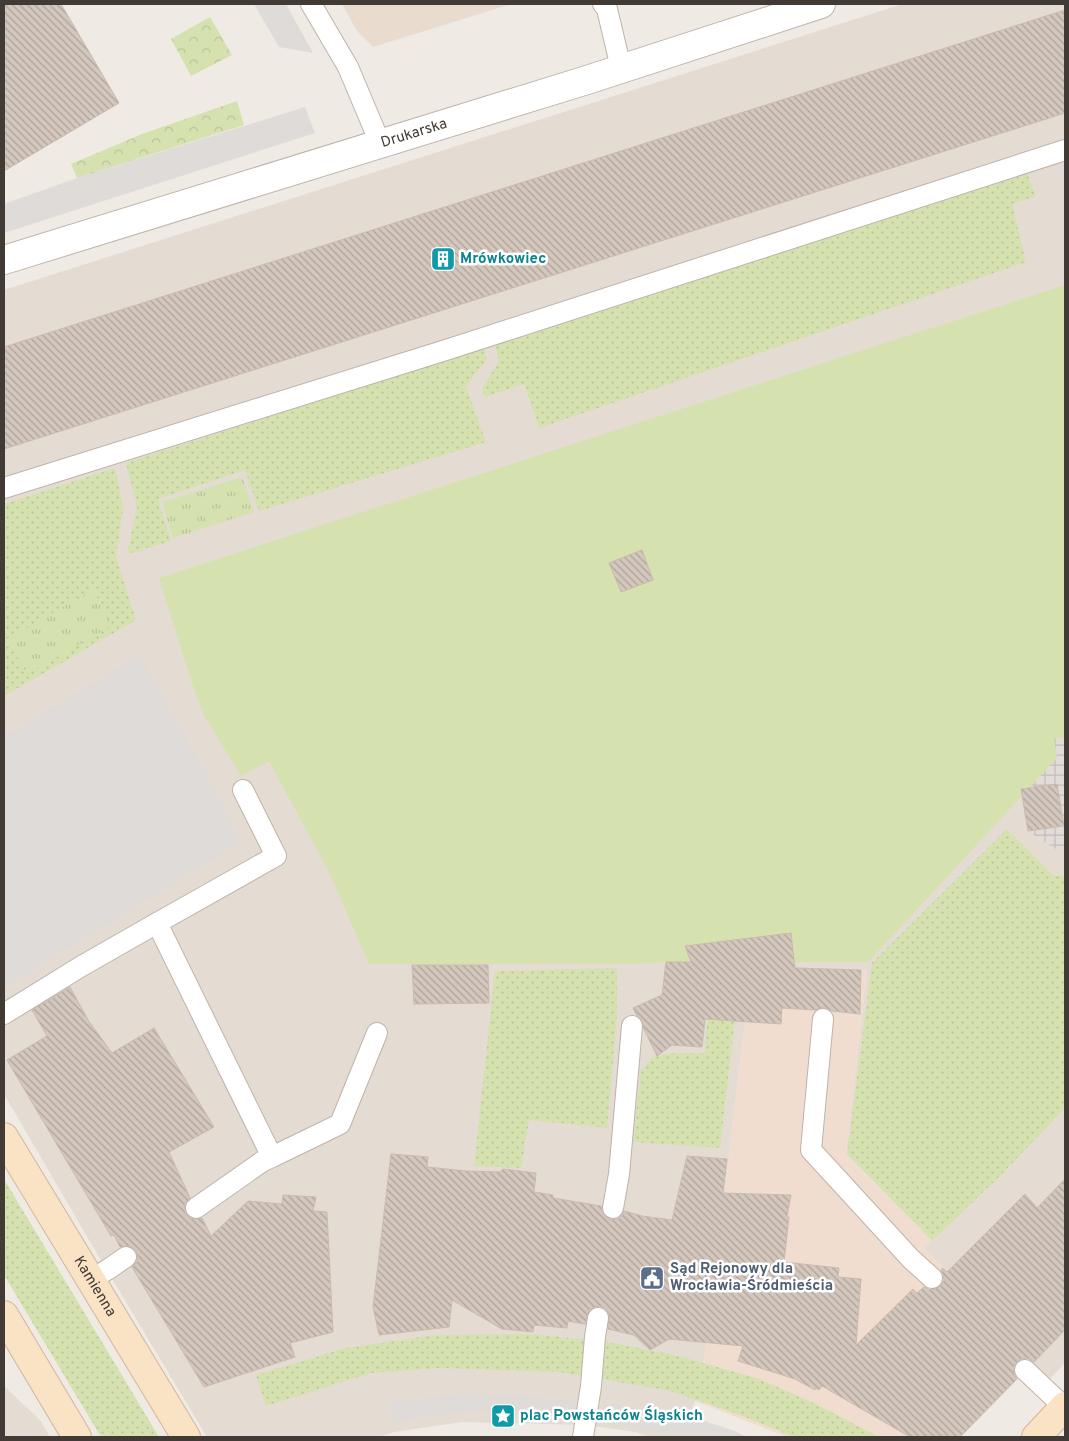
<svg xmlns="http://www.w3.org/2000/svg" width="1069" height="1441" font-family="Overpass,sans-serif">
  <style>
    .residential { fill: #e4dbd2 }
    .commercial { fill: #f1ddd0 }
    .industrial { fill: url(#industrial-grid) }
    .education { fill: #e9dccf }
    .grass { fill: url(#grass-dots) }
    .forest { fill: url(#forest-crowns) }
    .park { fill: url(#park-tufts) }
    .garden { fill: #d5e2b0 }
    .parking { fill: #dedbd9 }
    .building { fill: url(#building-back-hatch); stroke: #cbbaae }
    .lines { fill: none; stroke-linecap: round; stroke-linejoin: round }
    .lane-casing { stroke: #beb3ab; stroke-width: 22 }
    .street-casing { stroke: #beb3ab; stroke-width: 30 }
    .secondary-casing { stroke: #d0b79a; stroke-width: 30 }
    .lane { stroke: #fff; stroke-width: 20 }
    .street { stroke: #fff; stroke-width: 28 }
    .secondary { stroke: #fae2c5; stroke-width: 28 }
    .labels { text-anchor: middle; dominant-baseline: central; stroke-width: 5; stroke-linejoin: round; paint-order: stroke }
    .street-label { font-size: 15px; fill: #423a34; stroke: #fff }
    .culture-label { font-size: 15px; font-weight: bold; fill: #0d838f; stroke: #fff; text-anchor: start }
    .service-label { font-size: 15px; font-weight: bold; fill: #4e5e75; stroke: #fff; text-anchor: start }
  </style>
  <defs>
    <pattern id="industrial-grid" width="8" height="8" patternUnits="userSpaceOnUse" patternTransform="scale(1.25)"><rect width="8" height="8" fill="#e2dcd9"/><path d="M0 4h8M4 0v8" fill="none" stroke="#c3bebb"/></pattern>
    <pattern id="grass-dots" width="8" height="8" patternUnits="userSpaceOnUse" patternTransform="scale(1.25)"><rect width="8" height="8" fill="#d5e2b0"/><path d="M2 2h.1M6 6h.1" fill="none" stroke="#b8c398" stroke-width="1.8" stroke-linecap="round"/></pattern>
    <pattern id="forest-crowns" width="20" height="18" patternUnits="userSpaceOnUse" patternTransform="scale(1.25)"><rect width="20" height="18" fill="#d5e2b0"/><path d="M2 6a3 3 0 1 1 6 0M12 15a3 3 0 1 1 6 0" fill="none" stroke="#b8c398"/></pattern>
    <pattern id="park-tufts" width="24" height="20" patternUnits="userSpaceOnUse" patternTransform="scale(1.25)"><rect width="24" height="20" fill="#d5e2b0"/><path d="M3 7l-1-3M5 7V3M7 7l1-3M15 17l-1-3M17 17v-4M19 17l1-3" fill="none" stroke="#b8c398"/></pattern>
    <pattern id="building-back-hatch" width="6" height="6" patternUnits="userSpaceOnUse" patternTransform="scale(1.25)"><rect width="6" height="6" fill="#d4c7bd"/><path d="M-1 5l2 2M0 0l6 6M5-1l2 2" fill="none" stroke="#aea39a"/></pattern>
  </defs>
  <rect width="100%" height="100%" fill="#f0eae4"/>
  <g class="residential">
    <polygon points="903,4 1065,4 1065,1363 1042,1387 1025,1370 1036,1360 924,1248 932,1240 846,1155 867,971 804,968 745,1021 707,1342 695,1401 681,1437 649,1437 636,1432 585,1425 462,1422 394,1432 378,1437 207,1437 99,1257 4,1094 4,290"/>
    <polygon points="4,1386 40,1420 50,1437 4,1437"/>
  </g>
  <polygon class="commercial" points="803,968 867,970 846,1155 932,1241 924,1248 1036,1360 960,1437 787,1437 695,1401 707,1342 745,1021"/>
  <polygon class="industrial" points="1065,737 1065,855 1028,831 1022,795 1057,758 1054,739"/>
  <polygon class="education" points="342,4 512,4 373,47 357,31"/>
  <g class="grass">
    <polygon points="1027,174 1036,196 1012,204 1026,262 539,428 524,384 485,397 482,389 499,361 495,344"/>
    <polygon points="484,347 487,359 466,386 486,442 259,511 245,470 158,499 171,541 127,554 137,507 126,463"/>
    <polygon points="115,468 123,508 116,557 136,620 4,696 4,504"/>
    <polygon points="1007,829 1054,876 1065,875 1065,1108 1001,1175 932,1241 847,1154 872,963"/>
    <polygon points="617,968 617,1016 607,1128 529,1120 521,1168 474,1166 495,971"/>
    <polygon points="708,1008 736,1009 720,1148 633,1142 641,1070 652,1057 672,1053 705,1053"/>
    <polygon points="4,1179 159,1437 101,1437 4,1275"/>
    <polygon points="532,1334 608,1342 653,1351 679,1356 759,1379 814,1403 879,1437 794,1437 740,1415 667,1390 559,1372 439,1368 371,1373 266,1406 256,1375 346,1348 436,1335"/>
  </g>
  <g class="forest">
    <polygon points="210,17 232,55 191,76 171,39"/>
    <polygon points="237,101 244,125 77,178 71,164 142,134"/>
  </g>
  <g class="park">
    <polygon points="242,477 254,512 173,538 162,502"/>
    <polygon points="93,590 113,625 27,674 7,639"/>
  </g>
  <polygon class="garden" points="1065,285 1065,737 1054,739 1057,758 868,962 666,962 630,964 369,964 330,874 269,761 241,776 204,715 196,696 159,578"/>
  <g class="parking">
    <polygon points="254,4 286,4 313,53 279,47"/>
    <polygon points="305,107 315,133 4,233 4,204 77,178"/>
    <polygon points="140,655 218,796 241,842 8,985 4,979 4,737"/>
    <polygon points="465,1394 527,1396 581,1402 577,1416 525,1411 466,1411 394,1421 390,1402"/>
    <polygon points="604,1404 644,1408 701,1420 732,1430 747,1437 674,1437 639,1428 600,1422"/>
  </g>
  <g class="building">
    <polygon points="4,4 61,4 119,103 4,171"/>
    <polygon points="1065,10 1065,113 4,449 4,347"/>
    <polygon points="642,550 653,580 621,592 609,563"/>
    <polygon points="1057,784 1064,826 1028,831 1021,789"/>
    <polygon points="791,933 795,968 861,970 860,1014 832,1011 824,1007 815,1010 782,1008 781,1024 705,1019 702,1047 672,1045 657,1056 644,1029 642,1021 637,1016 633,1008 662,995 666,962 691,962 685,946"/>
    <polygon points="412,965 488,965 489,1003 414,1004"/>
    <polygon points="70,987 88,1020 112,1053 154,1028 214,1127 169,1152 190,1198 185,1203 184,1210 187,1215 191,1219 202,1218 211,1236 248,1201 282,1204 283,1195 316,1197 313,1211 327,1212 333,1332 290,1343 295,1357 204,1387 132,1267 137,1262 138,1257 136,1251 131,1246 120,1247 114,1235 111,1236 7,1060 47,1036 32,1010"/>
    <polygon points="391,1154 428,1157 427,1167 466,1171 500,1172 503,1169 536,1173 534,1192 553,1195 553,1198 601,1206 602,1212 605,1217 611,1220 618,1219 622,1216 624,1211 642,1216 672,1220 687,1156 727,1159 723,1193 791,1195 787,1217 789,1217 784,1262 839,1268 838,1277 861,1279 856,1345 913,1289 917,1293 924,1287 930,1290 935,1289 940,1286 944,1280 943,1275 941,1270 943,1268 947,1272 1025,1194 1037,1208 1065,1179 1065,1330 1034,1362 1027,1358 1021,1359 1017,1362 1013,1368 1014,1374 1017,1379 960,1437 910,1437 822,1386 819,1390 816,1388 815,1390 795,1379 738,1361 743,1346 669,1339 650,1350 634,1335 608,1329 609,1314 606,1309 600,1306 594,1307 589,1310 585,1324 568,1321 567,1328 534,1325 533,1332 502,1329 452,1300 449,1327 379,1335 373,1307"/>
  </g>
  <g class="lines">
    <defs>
      <g id="lane">
        <polyline points="311,4 348,67 380,143"/>
        <polyline points="603,4 607,9 621,68"/>
        <polyline points="4,488 446,350 1065,150"/>
        <polyline points="4,1014 80,967 157,923"/>
        <polyline points="823,1019 811,1150 911,1259 932,1278"/>
        <polyline points="272,1157 340,1124 377,1033"/>
        <polyline points="196,1208 263,1161 272,1157 157,923 276,856 243,790"/>
        <polyline points="613,1208 619,1174 632,1026"/>
        <polyline points="90,1280 107,1270 126,1257"/>
        <polyline points="1025,1370 1064,1407"/>
        <polyline points="583,1437 591,1386 595,1337 598,1318"/>
      </g>
      <g id="street">
        <path id="s1" d="M4,260L587,80L821,4"/>
      </g>
      <g id="secondary">
        <path id="s2" d="M4,1137L186,1437"/>
        <polyline points="4,1315 77,1437"/>
        <polyline points="1036,1437 1065,1406"/>
      </g>
    </defs>
    <use href="#lane" class="lane-casing"/>
    <use href="#street" class="street-casing"/>
    <use href="#secondary" class="secondary-casing"/>
    <use href="#lane" class="lane"/>
    <use href="#street" class="street"/>
    <use href="#secondary" class="secondary"/>
  </g>
  <defs>
    <symbol id="building-square" viewBox="-11 -11 22 22"><rect x="-9" y="-9" width="18" height="18" rx="4" fill="#0f9aa8" stroke="#fff"/><path d="M-4-6H4V6H1V3H-1V6H-4ZM-2.5-4.3h1.7v1.8h-1.7ZM.8-4.3h1.7v1.8H.8ZM-2.5-1h1.7V.8h-1.7ZM.8-1h1.7V.8H.8Z" fill="#fff"/></symbol>
    <symbol id="civic-square" viewBox="-11 -11 22 22"><rect x="-9" y="-9" width="18" height="18" rx="4" fill="#5c6f8a" stroke="#fff"/><path d="M-.6-6.5H3V-4.5H.6V-3L4-1V1h2V6H-6V1h2V-1L-.6-3ZM-1.2 2.5V6h2.4V2.5Z" fill="#fff"/></symbol>
    <symbol id="sight-square" viewBox="-11 -11 22 22"><rect x="-9" y="-9" width="18" height="18" rx="4" fill="#0f9aa8" stroke="#fff"/><path d="M0-6L1.8-2.2L6-1.7L2.9 1.2L3.7 5.4L0 3.3L-3.7 5.4L-2.9 1.2L-6-1.7L-1.8-2.2Z" fill="#fff"/></symbol>
  </defs>
  <g fill-rule="evenodd">
    <use href="#building-square" x="429" y="245" width="28" height="28"/>
    <use href="#civic-square" x="638" y="1264" width="28" height="28"/>
    <use href="#sight-square" x="489" y="1402" width="28" height="28"/>
  </g>
  <g class="labels">
    <g class="street-label">
      <text stroke="none"><textPath href="#s1" startOffset="429">Drukarska</textPath></text>
      <text stroke="none"><textPath href="#s2" startOffset="175">Kamienna</textPath></text>
    </g>
    <g class="culture-label">
      <text x="460" y="259">Mrówkowiec</text>
      <text x="520" y="1416">plac Powstańców Śląskich</text>
    </g>
    <g class="service-label">
      <text x="670" y="1269">Sąd Rejonowy dla<tspan x="670" dy="17">Wrocławia-Śródmieścia</tspan></text>
    </g>
  </g>
  <rect width="1069" height="1441" fill="none" stroke="#423a34" stroke-width="10"/>
</svg>
